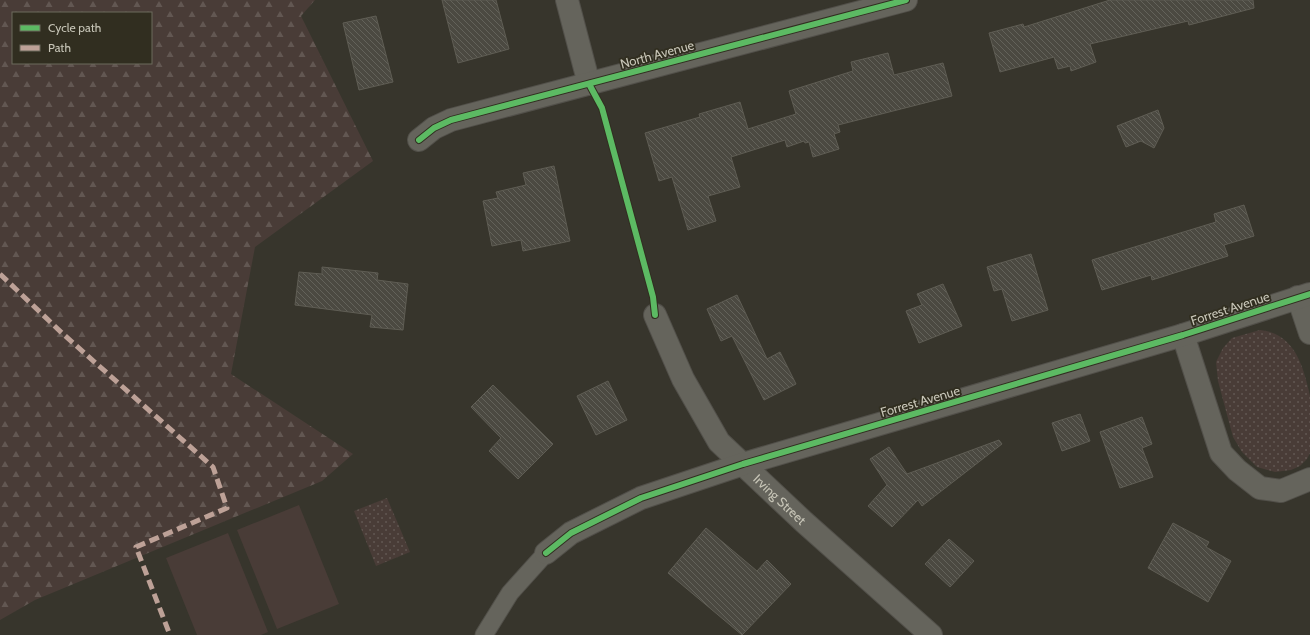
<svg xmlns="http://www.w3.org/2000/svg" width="1310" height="635" font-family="Cabin,sans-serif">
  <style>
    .grass { fill: url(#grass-dots) }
    .forest { fill: url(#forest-firs); fill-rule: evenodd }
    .garden { fill: #493c37 }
    .building { fill: url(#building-back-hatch); stroke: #5f5d54 }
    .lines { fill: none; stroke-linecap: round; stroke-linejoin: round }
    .service-casing { stroke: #52504a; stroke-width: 19 }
    .minor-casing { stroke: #52504a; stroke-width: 24 }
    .service { stroke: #65645c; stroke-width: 17 }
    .minor { stroke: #65645c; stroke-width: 22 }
    .quiet { stroke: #bda197; stroke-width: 5; stroke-dasharray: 10 5; stroke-linecap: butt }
    .cycleway-casing { stroke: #312e20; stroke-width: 8 }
    .cycleway { stroke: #5cba63; stroke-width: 6 }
    .labels { text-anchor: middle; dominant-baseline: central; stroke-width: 3.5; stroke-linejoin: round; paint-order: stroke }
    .street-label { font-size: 13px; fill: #c7c5b7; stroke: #312e20 }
  </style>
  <defs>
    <pattern id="grass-dots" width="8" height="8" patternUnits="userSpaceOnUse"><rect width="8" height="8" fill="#493c37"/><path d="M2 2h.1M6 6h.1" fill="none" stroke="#625752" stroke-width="1.8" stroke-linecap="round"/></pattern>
    <pattern id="forest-firs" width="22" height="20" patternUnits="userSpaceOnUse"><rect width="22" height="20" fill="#493c37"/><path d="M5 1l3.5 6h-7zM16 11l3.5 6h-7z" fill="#625752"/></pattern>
    <pattern id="building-back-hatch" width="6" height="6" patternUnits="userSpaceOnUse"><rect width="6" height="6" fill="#4b4941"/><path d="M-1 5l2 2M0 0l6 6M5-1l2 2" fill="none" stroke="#63625a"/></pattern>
  </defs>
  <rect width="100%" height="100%" fill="#37352c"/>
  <g class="grass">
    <path d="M1260,330C1295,334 1303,366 1310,396V453L1307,459L1300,466L1291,470L1275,472L1257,467L1242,452L1233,437L1218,381L1216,362L1223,348L1232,338Z"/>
    <polygon points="387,498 410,552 376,566 354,511"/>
  </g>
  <path class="forest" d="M0,0H315L301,16L373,161L255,247L231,374L353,454L322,481L35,600L0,620ZM13,13H151V63H13Z"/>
  <g class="garden">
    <polygon points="299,505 339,604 277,629 237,530"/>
    <polygon points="228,533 268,632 261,635 197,635 166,558"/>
  </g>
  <g class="building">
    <polygon points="442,0 496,0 509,49 458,63"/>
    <polygon points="1110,0 1253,0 1254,8 1189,25 1188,21 1090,44 1096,62 1071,71 1070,66 1058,69 1054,57 1000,72 989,33 1023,24 1024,27"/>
    <polygon points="376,16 393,82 359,90 343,23"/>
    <polygon points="888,53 894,75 943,63 952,96 838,125 840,132 834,134 839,149 813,157 809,142 805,143 804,141 787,147 785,140 731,157 740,187 708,196 716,221 688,230 672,177 659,181 645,133 700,117 699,114 740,102 748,129 796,114 789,91 853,71 851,62"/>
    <polygon points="1158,110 1164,128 1154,148 1141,141 1126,147 1117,126"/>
    <polygon points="554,166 570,241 523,251 521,240 492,246 483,201 498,198 496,192 526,185 523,173"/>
    <polygon points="1244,205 1254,236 1224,245 1228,256 1152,280 1151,275 1102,290 1092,260 1216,222 1214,214"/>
    <polygon points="1031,254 1048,310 1012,321 1002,289 994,291 987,267"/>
    <polygon points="322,267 378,273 377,280 408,284 403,330 370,327 372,315 295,305 299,272 322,274"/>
    <polygon points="943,284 962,326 919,343 906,311 922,305 917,294"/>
    <polygon points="737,295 767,359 780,352 796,384 764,400 732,336 721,341 707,309"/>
    <polygon points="608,381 627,420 596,435 577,396"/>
    <polygon points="493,385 553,444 518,479 489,451 501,438 471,407"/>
    <polygon points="1080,414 1090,441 1062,451 1052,423"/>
    <polygon points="1142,417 1152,444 1142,448 1153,477 1120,488 1100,432"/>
    <polygon points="999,440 1002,444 922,506 918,500 892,527 868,506 887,485 870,459 889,447 907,474"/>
    <polygon points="1173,523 1209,542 1206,547 1231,561 1208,602 1148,568"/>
    <polygon points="706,528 757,571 767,560 791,584 742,635 668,573"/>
    <polygon points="949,539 974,561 950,587 925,564"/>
  </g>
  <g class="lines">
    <defs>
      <polyline id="service" points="484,635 510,593 546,553"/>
      <g id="minor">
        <polyline points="567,0 589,84"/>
        <polyline points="419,140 434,128 451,120 906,0"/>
        <polyline points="1298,297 1310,333"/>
        <path id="s1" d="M655,315L683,379L719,442L804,522L931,635"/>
        <polyline points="1183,335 1221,453 1237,470 1260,488 1281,491 1310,479"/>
        <polyline points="546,553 571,533 641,498 743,464 1183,335 1310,294"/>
      </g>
    </defs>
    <use href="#service" class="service-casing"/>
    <use href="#minor" class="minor-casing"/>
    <use href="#service" class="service"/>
    <use href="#minor" class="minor"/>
    <polyline class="quiet" points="0,274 63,334 213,467 227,508 136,547 170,635"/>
    <defs>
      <g id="cycleway">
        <polyline points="589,84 602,108 653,297 655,315"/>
        <polyline points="419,140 434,128 451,120 906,0"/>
        <polyline points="546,553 571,533 641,498 743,464 1183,335 1310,294"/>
      </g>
    </defs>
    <use href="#cycleway" class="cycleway-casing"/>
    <use href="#cycleway" class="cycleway"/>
  </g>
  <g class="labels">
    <g class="street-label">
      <text transform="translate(657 54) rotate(-15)">North Avenue</text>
      <text transform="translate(1230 308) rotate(-18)">Forrest Avenue</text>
      <text transform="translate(920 401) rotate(-16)">Forrest Avenue</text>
      <text stroke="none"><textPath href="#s1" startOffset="226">Irving Street</textPath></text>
    </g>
  </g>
  <rect x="12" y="12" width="140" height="52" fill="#312e20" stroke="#6d6a5c"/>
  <rect x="20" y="25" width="20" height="6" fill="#5cba63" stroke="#6d6a5c"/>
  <text x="48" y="32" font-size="12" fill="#c7c5b7">Cycle path</text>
  <rect x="20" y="45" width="20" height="6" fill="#bda197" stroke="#6d6a5c"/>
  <text x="48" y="52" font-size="12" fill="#c7c5b7">Path</text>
</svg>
